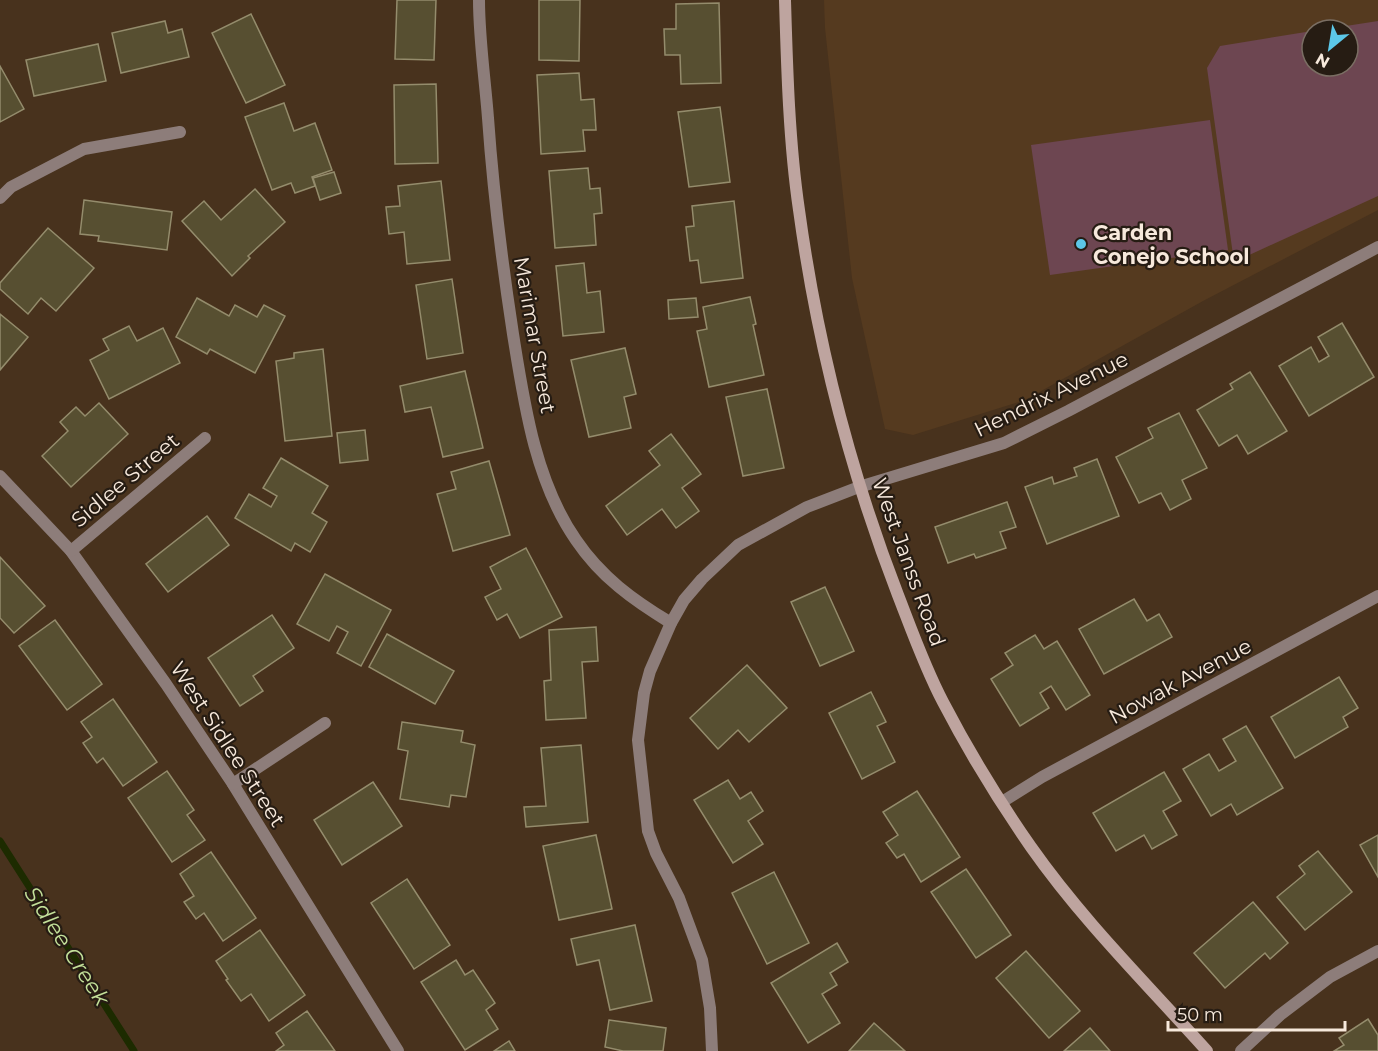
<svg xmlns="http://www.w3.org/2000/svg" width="1378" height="1051" font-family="Montserrat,sans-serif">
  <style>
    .built { fill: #553a1f; fill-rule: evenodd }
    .green { fill: #6d4651 }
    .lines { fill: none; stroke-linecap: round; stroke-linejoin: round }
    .stream { stroke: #1d2b00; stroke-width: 7 }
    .building { fill: #574f31; stroke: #948c6c; stroke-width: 1.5 }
    .minor { stroke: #8d7d7a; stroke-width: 12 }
    .secondary { stroke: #bea49f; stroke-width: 12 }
    .poi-dot { fill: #5cc7e8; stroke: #261c13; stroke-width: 2 }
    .labels { text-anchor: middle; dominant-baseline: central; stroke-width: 4.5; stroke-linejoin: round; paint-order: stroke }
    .poi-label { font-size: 21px; font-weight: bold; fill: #f7e9dc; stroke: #261c13; text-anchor: start }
    .street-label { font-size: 21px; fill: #f7e9dc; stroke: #261c13 }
    .water-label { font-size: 22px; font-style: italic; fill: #c4e19a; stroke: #261c13 }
  </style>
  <rect width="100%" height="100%" fill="#48321d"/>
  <path class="built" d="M824,0H1378V210L1203,301L1025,400L913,435L885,429L852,278L825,28ZM1312,30H1348V66H1312Z"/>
  <g class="green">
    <polygon points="1378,21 1378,196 1234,262 1207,68 1220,46 1312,31 1312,66 1348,66 1348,30 1320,30"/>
    <polygon points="1210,120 1228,250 1050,275 1031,145"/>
  </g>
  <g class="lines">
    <polyline class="stream" points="0,841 134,1051"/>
  </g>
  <g class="building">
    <polygon points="397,0 436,0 434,60 395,59"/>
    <polygon points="539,0 580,0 579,61 539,60"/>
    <polygon points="719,3 721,83 681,84 680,55 665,55 664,29 676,29 676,4"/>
    <polygon points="251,14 285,85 246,103 212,33"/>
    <polygon points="165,21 168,33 182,29 189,57 121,73 112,33"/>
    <polygon points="98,44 106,81 34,96 26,60"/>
    <polygon points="0,66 24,109 0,122"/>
    <polygon points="579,73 581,100 594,99 596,130 583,130 585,151 541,154 537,75"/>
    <polygon points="436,84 438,163 395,164 394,85"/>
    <polygon points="284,103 294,131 315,123 332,170 312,177 315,186 295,193 291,183 272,190 245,117"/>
    <polygon points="720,107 730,182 689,187 678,112"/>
    <polygon points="588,168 590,189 600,188 602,213 594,214 596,245 555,248 549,171"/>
    <polygon points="334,172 341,193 320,200 313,178"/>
    <polygon points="441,181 450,260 407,264 404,232 389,234 386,207 400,206 398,186"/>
    <polygon points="255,189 285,222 248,256 250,258 232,276 182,221 204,201 221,220"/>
    <polygon points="84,200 172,212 167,250 98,241 99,236 80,234"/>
    <polygon points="734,201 743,278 701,283 698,260 690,261 686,227 694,226 692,206"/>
    <polygon points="48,228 94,268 56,311 41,298 28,314 0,289 0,283"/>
    <polygon points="584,263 587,293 600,291 604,332 563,336 556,266"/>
    <polygon points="452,279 463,353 427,359 416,285"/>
    <polygon points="750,297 756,324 753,325 764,375 709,387 697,331 707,329 703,307"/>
    <polygon points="197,298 229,316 235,305 257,317 264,305 285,316 255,373 210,349 207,354 176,337"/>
    <polygon points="696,298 698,317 669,319 668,300"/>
    <polygon points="0,314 28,337 0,370"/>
    <polygon points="1342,323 1374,377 1309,416 1279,366 1311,347 1319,362 1329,356 1318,337"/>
    <polygon points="129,326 137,341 163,328 180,363 109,399 90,360 109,350 103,339"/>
    <polygon points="625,348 636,394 624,397 631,428 589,437 571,360"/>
    <polygon points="323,349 332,436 285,441 276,361 294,358 294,353"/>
    <polygon points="465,371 483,448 443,457 431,407 405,412 400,386"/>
    <polygon points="1250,372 1287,431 1248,454 1237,435 1219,446 1197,410 1233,389 1230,384"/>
    <polygon points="767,389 784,468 743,476 726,397"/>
    <polygon points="99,403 128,434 71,487 42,456 68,431 60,422 76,407 85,416"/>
    <polygon points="1179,413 1207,468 1182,480 1191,499 1170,510 1161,493 1139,503 1116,457 1153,438 1148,428"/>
    <polygon points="365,430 368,460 340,463 337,433"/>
    <polygon points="671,434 701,474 682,488 699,511 676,528 662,509 627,535 606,506 660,465 649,451"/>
    <polygon points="281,458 328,486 312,513 327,522 310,552 295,543 291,551 235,518 249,494 271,507 277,496 263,488"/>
    <polygon points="1097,459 1119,516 1047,544 1025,487 1052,477 1054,484 1077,476 1074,468"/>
    <polygon points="489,461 510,535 453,551 437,494 456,489 451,472"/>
    <polygon points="1007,502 1016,527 1000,532 1006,548 976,558 974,554 948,563 935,527"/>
    <polygon points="207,516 229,545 168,592 146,564"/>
    <polygon points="526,548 562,617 520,638 507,614 497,620 485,597 501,589 490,567"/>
    <polygon points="0,557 45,606 14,633 0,618"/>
    <polygon points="325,574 391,610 361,666 337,653 348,632 337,626 329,641 297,624"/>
    <polygon points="825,587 854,651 820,666 791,602"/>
    <polygon points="1134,599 1147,621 1159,614 1172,637 1104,674 1079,629"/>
    <polygon points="272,615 294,648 253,676 263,691 240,706 208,658"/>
    <polygon points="55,620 102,684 67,710 19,646"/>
    <polygon points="596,627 598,661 582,662 586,718 546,720 544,681 551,680 549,630"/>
    <polygon points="387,634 454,671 435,704 369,667"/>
    <polygon points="1035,635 1044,649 1057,641 1090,695 1066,710 1051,686 1040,693 1049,708 1020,726 991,679 1013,665 1005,653"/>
    <polygon points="747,665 787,708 749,742 738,730 718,749 690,718"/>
    <polygon points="1339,677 1358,708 1343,717 1348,727 1295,758 1271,717"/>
    <polygon points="871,692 886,722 877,726 895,762 862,779 829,713"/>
    <polygon points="113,699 157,762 123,786 103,758 97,763 83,743 92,737 81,722"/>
    <polygon points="402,722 463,731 461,742 475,745 466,797 451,795 449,807 400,799 408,751 398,749"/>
    <polygon points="1246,726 1283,788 1237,815 1231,804 1211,816 1183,769 1209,754 1219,771 1236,761 1223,739"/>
    <polygon points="581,745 588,822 526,827 524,807 546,806 541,748"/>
    <polygon points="167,771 194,810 187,815 205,840 172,862 128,798"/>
    <polygon points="1164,772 1181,801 1163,811 1177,835 1152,849 1144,835 1116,851 1093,813"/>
    <polygon points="728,780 740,799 751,792 763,811 748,821 763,844 733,863 694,800"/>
    <polygon points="373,782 402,826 342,865 314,820"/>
    <polygon points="917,791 960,857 921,882 904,854 897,858 886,843 898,835 883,812"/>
    <polygon points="596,835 612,909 559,920 543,846"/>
    <polygon points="1378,835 1378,877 1360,845"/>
    <polygon points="1318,851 1352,892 1305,930 1277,897 1305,874 1299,866"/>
    <polygon points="211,852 256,918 223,941 204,913 196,919 184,902 194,896 180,874"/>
    <polygon points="966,869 1011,935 976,958 931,892"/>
    <polygon points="774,872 809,943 767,964 732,893"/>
    <polygon points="407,879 450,945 414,969 371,903"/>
    <polygon points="1253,902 1288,943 1270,959 1265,953 1225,988 1194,953"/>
    <polygon points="635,925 652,1001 610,1010 599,960 577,965 571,939"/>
    <polygon points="260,930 305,995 269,1021 251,994 241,1001 226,980 228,979 216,961"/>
    <polygon points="837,943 848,962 830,973 837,985 822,994 840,1023 808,1043 771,983"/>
    <polygon points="1026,951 1080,1011 1049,1038 996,978"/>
    <polygon points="456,960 465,975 473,970 495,1003 486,1010 498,1029 465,1050 421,982"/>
    <polygon points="307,1011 335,1051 276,1051 284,1045 276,1033"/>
    <polygon points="1368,1019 1378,1035 1378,1051 1334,1051 1344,1045 1339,1038"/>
    <polygon points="609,1020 666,1028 663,1051 623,1051 605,1047"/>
    <polygon points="874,1023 905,1051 849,1051"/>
    <polygon points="1090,1028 1110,1051 1064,1051"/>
    <polygon points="509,1041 515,1051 494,1051"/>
  </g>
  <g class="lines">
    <g class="minor">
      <path d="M479,0C479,39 485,79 488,118C493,190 502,262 513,334C524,403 535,481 576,540C601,577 633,600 671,623"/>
      <polyline points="0,198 11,187 84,149 180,132"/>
      <polyline points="0,476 71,551 166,684 233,784 398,1051"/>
      <polyline points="71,551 205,438"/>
      <polyline points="233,784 325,723"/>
      <polyline points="1002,802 1042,777 1378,596"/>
      <polyline points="712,1051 710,1008 702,960 679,898 656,853 648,831 638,740 644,693 650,671 671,623 684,600 702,579 738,545 807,507 859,487 1004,443 1068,411 1378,247"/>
      <polyline points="1241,1051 1280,1015 1330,977 1378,951"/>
    </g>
    <path class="secondary" d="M785,0C787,68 789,142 799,210C817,342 850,471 898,595C912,631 925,668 943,702C969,752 999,801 1031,847C1083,921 1147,984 1207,1051"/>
  </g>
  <circle class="poi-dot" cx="1081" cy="244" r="6"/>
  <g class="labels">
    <g class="poi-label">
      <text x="1093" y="232">Carden<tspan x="1093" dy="24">Conejo School</tspan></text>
    </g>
    <g class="street-label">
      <text transform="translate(535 335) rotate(80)">Marimar Street</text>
      <text transform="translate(1051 394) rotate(-26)">Hendrix Avenue</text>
      <text transform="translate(125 480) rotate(-40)">Sidlee Street</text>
      <text transform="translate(909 562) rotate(70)">West Janss Road</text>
      <text transform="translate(1180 681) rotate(-28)">Nowak Avenue</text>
      <text transform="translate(228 744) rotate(57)">West Sidlee Street</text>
    </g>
    <g class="water-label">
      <text transform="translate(67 946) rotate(57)">Sidlee Creek</text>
    </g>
  </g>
  <g transform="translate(1330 48) rotate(210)"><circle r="28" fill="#261c13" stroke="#7a6e63" stroke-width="1.5"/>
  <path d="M0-4.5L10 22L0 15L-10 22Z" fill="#5cc7e8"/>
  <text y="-9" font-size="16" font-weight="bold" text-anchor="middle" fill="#f7e9dc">N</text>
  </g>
  <path d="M1168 1021v9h177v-9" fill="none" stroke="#f7e9dc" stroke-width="3"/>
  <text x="1177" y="1021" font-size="18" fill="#f7e9dc" stroke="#261c13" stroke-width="4.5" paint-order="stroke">50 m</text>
</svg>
